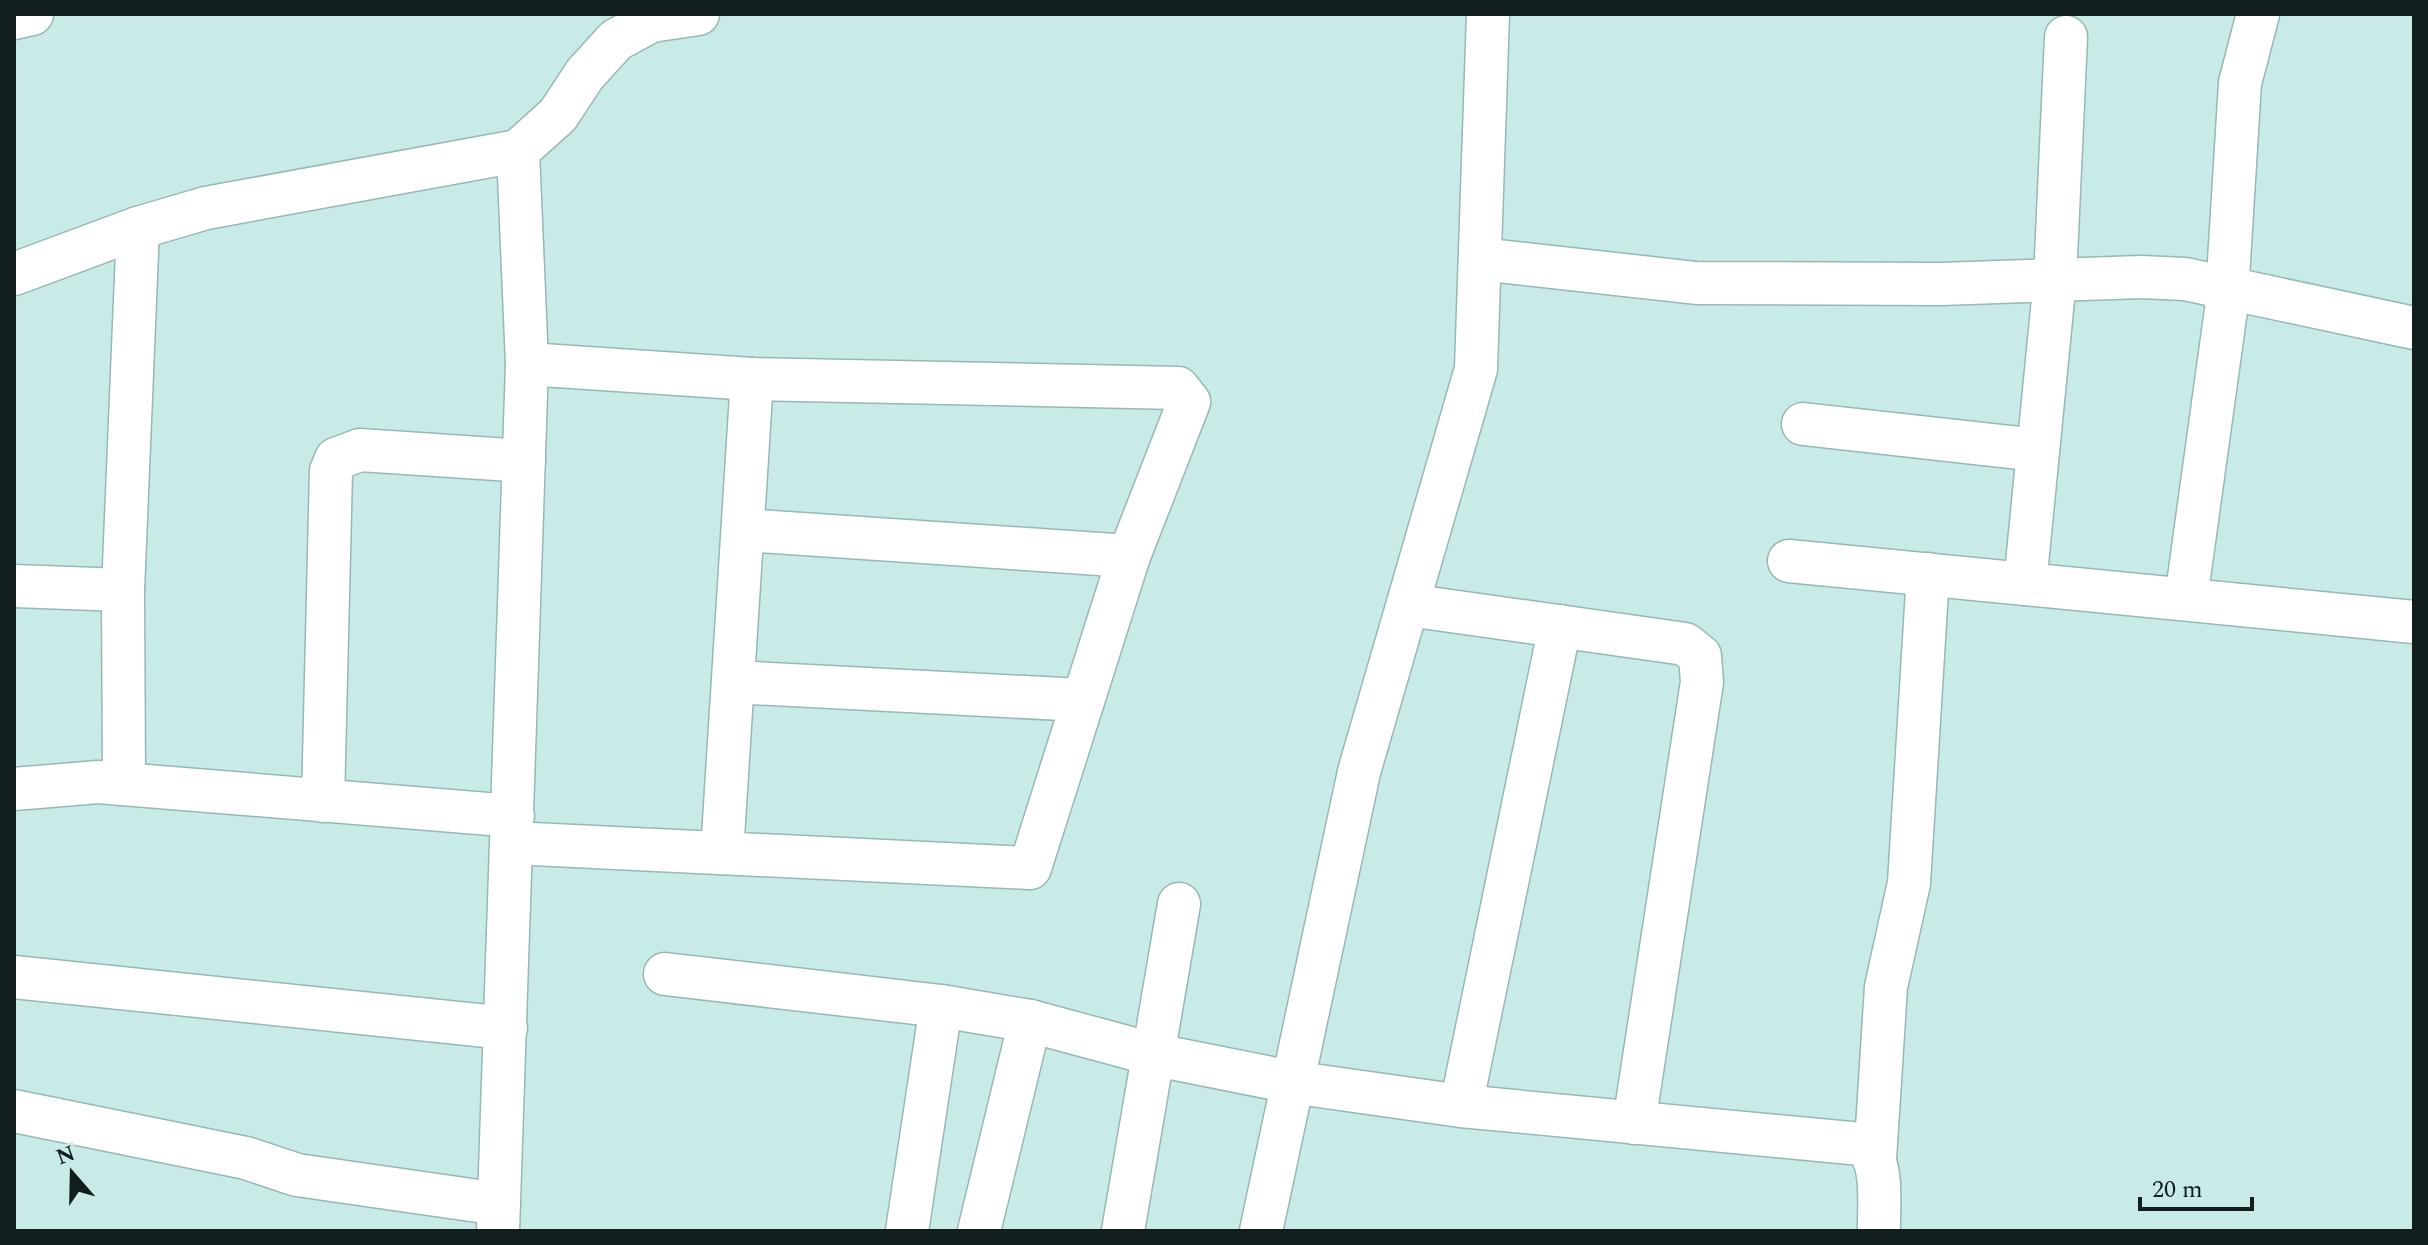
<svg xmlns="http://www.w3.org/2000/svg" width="2428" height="1245" font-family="Spectral,serif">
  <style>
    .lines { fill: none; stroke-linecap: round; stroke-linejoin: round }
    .minor-casing { stroke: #97b8b5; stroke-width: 45 }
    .minor { stroke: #fff; stroke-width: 42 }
  </style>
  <rect width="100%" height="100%" fill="#c9ebe8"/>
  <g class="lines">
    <defs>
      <g id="minor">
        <polyline points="14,18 32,14"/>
        <polyline points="1480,259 1696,283 1941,284 2141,277 2185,279 2414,328"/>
        <polyline points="14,274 138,228 206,208 518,151 558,115 585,74 616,40 651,21 698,14"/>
        <polyline points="1803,424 2038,450"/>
        <polyline points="743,530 1129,556"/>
        <polyline points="1789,561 2414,622"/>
        <polyline points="2025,584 2055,279 2066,37"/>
        <polyline points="14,586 123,590"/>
        <polyline points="2186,599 2226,310 2240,83 2258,14"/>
        <polyline points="1408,605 1685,644 1700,656 1702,682 1634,1123"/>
        <polyline points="733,682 1082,700"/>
        <polyline points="124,784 123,590 138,228"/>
        <polyline points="14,789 98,782 513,816"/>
        <polyline points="323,801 331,471 336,459 360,450 524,461"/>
        <polyline points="512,843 1030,868 1129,556 1189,402 1178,388 752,379 527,364"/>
        <polyline points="722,853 752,379"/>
        <path d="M665,974L941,1006L1030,1021L1156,1055L1291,1082L1461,1106L1861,1144C1886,1158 1878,1206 1879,1231"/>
        <polyline points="14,977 506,1028"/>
        <polyline points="1461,1106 1560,626"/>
        <polyline points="14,1111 246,1158 297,1175 499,1204"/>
        <polyline points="1875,1159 1886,987 1909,883 1928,574"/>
        <polyline points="498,1231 527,364 518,151"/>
        <polyline points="907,1231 941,1006"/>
        <polyline points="979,1231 1030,1021"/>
        <polyline points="1123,1231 1179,904"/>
        <polyline points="1261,1231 1359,772 1476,369 1488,14"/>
      </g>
    </defs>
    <use href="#minor" class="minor-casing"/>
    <use href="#minor" class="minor"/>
  </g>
  <rect width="2428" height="1245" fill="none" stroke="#111e1d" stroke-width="32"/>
  <g transform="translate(72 1173) rotate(340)" stroke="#c9ebe8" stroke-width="6" paint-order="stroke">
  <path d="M0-6L14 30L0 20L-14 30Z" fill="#111e1d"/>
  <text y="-12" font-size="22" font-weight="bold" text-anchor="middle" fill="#111e1d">N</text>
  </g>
  <path d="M2140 1197v12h112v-12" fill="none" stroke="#111e1d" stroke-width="4"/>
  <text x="2152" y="1197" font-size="24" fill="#111e1d" stroke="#c9ebe8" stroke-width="6" paint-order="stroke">20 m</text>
</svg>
